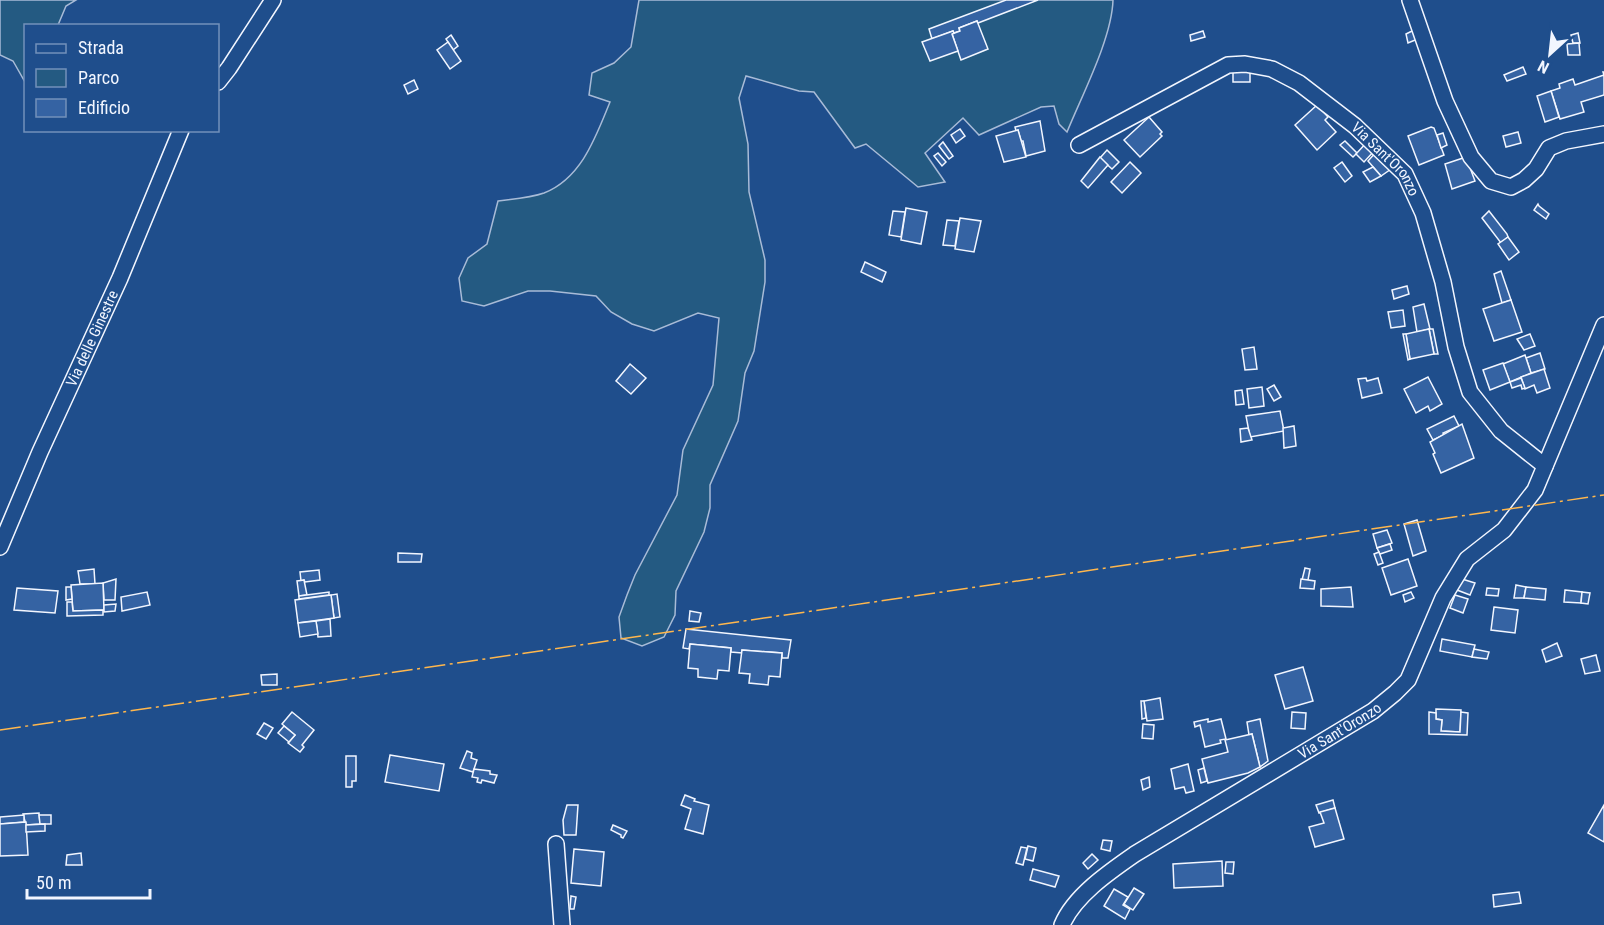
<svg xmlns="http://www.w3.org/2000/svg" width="1604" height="925" font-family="'Roboto Condensed',sans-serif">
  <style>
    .green { fill: #245a82; stroke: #a8bbd7; stroke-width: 1.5 }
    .building { fill: #3563a3; stroke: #f2f6ff; stroke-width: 1.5 }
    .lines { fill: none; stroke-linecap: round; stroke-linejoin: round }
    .street-casing { stroke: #f2f6ff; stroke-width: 18 }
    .street { stroke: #1f4e8c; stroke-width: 15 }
    .power { stroke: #ffb74d; stroke-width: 1.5; stroke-dasharray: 21 4.5 3 4.5; stroke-linecap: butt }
    .labels { text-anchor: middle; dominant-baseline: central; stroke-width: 4.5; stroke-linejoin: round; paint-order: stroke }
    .street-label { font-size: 15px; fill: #f2f6ff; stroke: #1f4e8c }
  </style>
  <rect width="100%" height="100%" fill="#1f4e8c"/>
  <g class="green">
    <polygon points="0,0 76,0 66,6 58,25 26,26 25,82 13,61 0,55"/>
    <path d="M639,0H1113C1112,38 1082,95 1067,132L1059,124L1054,106L1041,107L979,135L963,118L925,153L945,182L918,187L866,144L855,148L814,92L799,91L746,76L739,98L748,144L749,192L765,260V282L754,351L745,373L738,421L710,485V508L704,532L676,591L675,615L664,637L642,646L621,638L619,617L627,595L635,575L677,495L683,450L713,385L719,318L698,313L654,331L632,324L611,312L596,296L550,291H528L484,306L462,301L459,278L468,258L487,244L498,201C513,199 530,198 544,193C582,178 596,136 610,102L589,95L592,73L614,63L631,47Z"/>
  </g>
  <g class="building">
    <polygon points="1006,0 1038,0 978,23 977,21 959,28 960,31 954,33 953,31 932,39 929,29"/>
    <polygon points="977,21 988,49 961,60 952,34 960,31 959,28"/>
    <polygon points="1416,29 1420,38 1408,43 1406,34"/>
    <polygon points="953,31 954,33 952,34 958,51 930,61 922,42"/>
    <polygon points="1203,31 1205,37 1191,41 1190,35"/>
    <polygon points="1578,33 1580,43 1573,43 1571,35"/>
    <polygon points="451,35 458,46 453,50 446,39"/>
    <polygon points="448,42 461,61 450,69 437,50"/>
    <polygon points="1579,43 1580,55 1568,55 1567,44"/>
    <polygon points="1523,67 1526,74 1507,81 1504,75"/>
    <polygon points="1233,71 1250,72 1250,82 1233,82"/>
    <polygon points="1603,72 1604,72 1604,95 1581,102 1584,112 1560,119 1551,91 1560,88 1559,84 1573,79 1575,85 1604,75"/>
    <polygon points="414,80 418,89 408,94 404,85"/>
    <polygon points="1551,91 1559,117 1545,122 1537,96"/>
    <polygon points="1317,105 1328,117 1325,120 1336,132 1317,150 1295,125"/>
    <polygon points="1149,117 1162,132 1160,134 1162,136 1140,157 1124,140"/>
    <polygon points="1040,121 1045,151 1026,156 1023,141 1021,141 1018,130 1016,131 1015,127"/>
    <polygon points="1431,127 1434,128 1444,155 1419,165 1408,136"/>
    <polygon points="960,129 965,136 956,143 951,135"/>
    <polygon points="1018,130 1026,157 1004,162 996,136"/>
    <polygon points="1518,132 1521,143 1506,147 1503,136"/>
    <polygon points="1443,133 1447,145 1441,148 1437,135"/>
    <polygon points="1345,141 1357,153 1353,157 1340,145"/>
    <polygon points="943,142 953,156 949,159 939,146"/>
    <polygon points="1367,142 1375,150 1364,162 1356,154"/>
    <polygon points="1107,150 1119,162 1112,169 1100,158"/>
    <polygon points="1377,151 1394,167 1381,176 1368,161"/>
    <polygon points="938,153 946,162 942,166 934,156"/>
    <polygon points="1100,157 1108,165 1088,188 1081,181"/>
    <polygon points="1466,157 1475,181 1452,189 1445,164"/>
    <polygon points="1130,162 1141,173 1122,193 1111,182"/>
    <polygon points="1342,162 1352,176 1345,182 1334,168"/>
    <polygon points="1373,167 1381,176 1370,182 1363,172"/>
    <polygon points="1538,204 1539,206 1549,214 1546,219 1534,210"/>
    <polygon points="906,208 927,212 921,244 901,240"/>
    <polygon points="893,211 905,212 901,237 889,235"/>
    <polygon points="1489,211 1507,234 1508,237 1501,243 1482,218"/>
    <polygon points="960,218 981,221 974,252 955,249"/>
    <polygon points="947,220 959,221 955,246 943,245"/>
    <polygon points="1508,237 1519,252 1509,260 1498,244"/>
    <polygon points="865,262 886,272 882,282 861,272"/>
    <polygon points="1501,271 1511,300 1502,303 1494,274"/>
    <polygon points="1407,286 1409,294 1394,299 1392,290"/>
    <polygon points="1511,300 1522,332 1494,341 1483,309"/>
    <polygon points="1424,304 1430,329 1417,332 1413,307"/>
    <polygon points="1403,310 1405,326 1391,328 1388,312"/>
    <polygon points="1429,329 1433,329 1438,354 1434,354"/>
    <polygon points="1429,329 1434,354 1410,359 1406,334"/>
    <polygon points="1403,334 1406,334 1410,359 1408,360"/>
    <polygon points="1530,334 1535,346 1524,350 1517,339"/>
    <polygon points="1254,347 1257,369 1245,370 1242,349"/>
    <polygon points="1540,353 1545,369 1531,373 1526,358"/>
    <polygon points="1525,355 1531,373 1510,382 1503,364"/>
    <polygon points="1503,363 1510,382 1490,390 1483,370"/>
    <polygon points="630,364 646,378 631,394 616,381"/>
    <polygon points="1544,369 1550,388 1537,393 1534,385 1525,389 1521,377"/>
    <polygon points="1428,377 1442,404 1430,411 1428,406 1416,413 1404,389"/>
    <polygon points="1366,378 1367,381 1378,378 1382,393 1362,398 1358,379"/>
    <polygon points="1521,378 1525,388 1522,389 1521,385 1512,388 1510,382"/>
    <polygon points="1274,385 1281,397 1274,401 1267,389"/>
    <polygon points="1262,387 1264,406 1249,408 1247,389"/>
    <polygon points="1242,390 1244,404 1236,405 1235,391"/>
    <polygon points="1280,411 1284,431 1250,437 1246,416"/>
    <polygon points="1454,416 1459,426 1443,433 1444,435 1433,440 1427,429"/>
    <polygon points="1462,424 1474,458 1441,473 1433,454 1435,453 1430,442"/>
    <polygon points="1294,426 1296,446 1284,448 1283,428"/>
    <polygon points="1248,428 1252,440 1241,442 1240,429"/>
    <polygon points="1417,520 1426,551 1413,556 1404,524"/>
    <polygon points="1387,530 1392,543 1377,548 1373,534"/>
    <polygon points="1390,544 1392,550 1380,554 1377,548"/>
    <polygon points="1379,552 1383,563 1378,565 1374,554"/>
    <polygon points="398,553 422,554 421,562 398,562"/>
    <polygon points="1408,559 1417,586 1391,595 1382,568"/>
    <polygon points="1305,568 1310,569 1308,580 1302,580"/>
    <polygon points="94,569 95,584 80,584 78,571"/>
    <polygon points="319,570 320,580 305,582 304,580 301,581 300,572"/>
    <polygon points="116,579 115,600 104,600 103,583"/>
    <polygon points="1301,579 1315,581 1314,589 1300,588"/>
    <polygon points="1462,579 1475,583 1470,595 1457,590"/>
    <polygon points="304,580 307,595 299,596 297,581"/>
    <polygon points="103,583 104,610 73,611 71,585"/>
    <polygon points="1516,585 1526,587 1524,598 1514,598"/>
    <polygon points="66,587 71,587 72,599 66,600"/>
    <polygon points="1351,587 1353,607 1321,606 1321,589"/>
    <polygon points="1526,587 1546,589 1545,600 1524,598"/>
    <polygon points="17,588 58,591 55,613 14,610"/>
    <polygon points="1487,588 1499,589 1498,596 1486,595"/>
    <polygon points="1565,590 1582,592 1581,603 1564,602"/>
    <polygon points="147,592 150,605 122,611 121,597"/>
    <polygon points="329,592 329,595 299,599 299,596"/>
    <polygon points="1411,592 1414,598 1405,602 1403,595"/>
    <polygon points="1582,592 1590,593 1588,604 1581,603"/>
    <polygon points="337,594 340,617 334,618 331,595"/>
    <polygon points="331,595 334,618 298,623 295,600"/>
    <polygon points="1455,595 1468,599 1463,613 1450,608"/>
    <polygon points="67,602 72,602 73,611 103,610 103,615 67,616"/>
    <polygon points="116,604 115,611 104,612 104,605"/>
    <polygon points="1494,607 1518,610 1515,633 1491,630"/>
    <polygon points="690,611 701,613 699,622 689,621"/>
    <polygon points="330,619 331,636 318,637 316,621"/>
    <polygon points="316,621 318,634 300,637 298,623"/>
    <polygon points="686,629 791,640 788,658 782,658 782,653 742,650 742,653 731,652 731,648 690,644 689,649 683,648"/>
    <polygon points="1442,639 1475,645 1472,657 1440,651"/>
    <polygon points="1557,643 1562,656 1546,662 1542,650"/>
    <polygon points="690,644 731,648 729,671 718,670 717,679 698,677 698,669 688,668"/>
    <polygon points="1474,649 1489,652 1487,659 1472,657"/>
    <polygon points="742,650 782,653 780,677 769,676 768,685 749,683 750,674 739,673"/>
    <polygon points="1596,655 1600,671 1585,674 1581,659"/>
    <polygon points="1303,667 1313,701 1285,709 1275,675"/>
    <polygon points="277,674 277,685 262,685 261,675"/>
    <polygon points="1160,698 1163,719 1147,721 1144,701"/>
    <polygon points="1141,701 1144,701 1146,718 1142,719"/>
    <polygon points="1436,709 1461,710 1460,732 1441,731 1442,720 1436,719"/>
    <polygon points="292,712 314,730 302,745 304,747 300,752 288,743 295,735 282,724"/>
    <polygon points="1292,712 1306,713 1305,729 1291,728"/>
    <polygon points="1429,712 1436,713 1436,719 1442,720 1441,731 1460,732 1461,712 1468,713 1467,735 1429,734"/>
    <polygon points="1208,719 1208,722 1221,719 1226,739 1220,740 1221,743 1205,747 1200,725 1195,727 1194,722"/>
    <polygon points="1260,719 1268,761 1260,767 1252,734 1249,735 1247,722"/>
    <polygon points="264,723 273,728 266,739 257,734"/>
    <polygon points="1143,724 1154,725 1153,739 1142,738"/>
    <polygon points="284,726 295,735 289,742 278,733"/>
    <polygon points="1252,734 1260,767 1248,773 1208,783 1202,759 1228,752 1225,740"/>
    <polygon points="467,751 472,753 471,758 477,760 473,772 460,768"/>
    <polygon points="390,755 444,764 439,791 385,782"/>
    <polygon points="346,756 356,756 356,781 352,781 352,787 346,787"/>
    <polygon points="1188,764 1194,791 1186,793 1184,787 1175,789 1171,769"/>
    <polygon points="1204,768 1207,781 1201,783 1198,770"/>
    <polygon points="474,769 490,771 490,774 497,775 494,783 482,780 481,783 477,782 478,778 472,777"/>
    <polygon points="1149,777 1150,787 1143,790 1141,780"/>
    <polygon points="685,795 695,799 694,801 709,805 703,834 685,829 691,809 681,805"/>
    <polygon points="1333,800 1335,808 1319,813 1316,805"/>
    <polygon points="567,805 578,805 576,835 564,835 563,820"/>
    <polygon points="1604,805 1604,842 1588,833"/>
    <polygon points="1335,808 1344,839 1315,847 1309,827 1324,823 1320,812"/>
    <polygon points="39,813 40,824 26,825 23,814"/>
    <polygon points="24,815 24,822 0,824 0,817"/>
    <polygon points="39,815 51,815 51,824 40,824"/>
    <polygon points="26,822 28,855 0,856 0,824"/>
    <polygon points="45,824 45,831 26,832 26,825"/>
    <polygon points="613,825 627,831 623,838 621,837 621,835 611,830"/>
    <polygon points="1103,840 1112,841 1110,851 1101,849"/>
    <polygon points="1028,846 1036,848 1033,861 1025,859"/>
    <polygon points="1021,847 1027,848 1023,865 1016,863"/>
    <polygon points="574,849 604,852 601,886 571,883"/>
    <polygon points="81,853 82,865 66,865 67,855"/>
    <polygon points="1092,854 1098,860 1088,869 1083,863"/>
    <polygon points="1222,861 1223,886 1174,888 1173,864"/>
    <polygon points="1226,862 1234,862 1233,874 1225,873"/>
    <polygon points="1033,869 1059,876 1055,887 1030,880"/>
    <polygon points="1134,888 1144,894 1133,910 1124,904"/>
    <polygon points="1114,889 1128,897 1123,905 1130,909 1125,919 1104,906"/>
    <polygon points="1519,892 1521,903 1494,907 1493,895"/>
    <polygon points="571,896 576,897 574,909 570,909"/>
  </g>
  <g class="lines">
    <defs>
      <g id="street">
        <polyline points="1410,0 1445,101 1471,157 1491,181 1511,187 1524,180 1536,169 1549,148 1566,141 1604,134"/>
        <polyline points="218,82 229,68 273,0"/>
        <path id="s1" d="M1079,145L1228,65L1245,64L1272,69L1299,83L1355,126L1405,174L1423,213L1443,282L1456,347L1470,392L1501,431L1545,466"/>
        <path id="s2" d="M0,547L40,452L120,278L181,130"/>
        <polyline points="556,844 562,925"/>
        <path id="s3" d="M1062,925C1074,896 1109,872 1135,854L1373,711L1395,693L1408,680L1443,598L1467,559L1504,530L1535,490L1604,325"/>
      </g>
    </defs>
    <use href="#street" class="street-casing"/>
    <use href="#street" class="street"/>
    <polyline class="power" points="0,730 1604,495"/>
  </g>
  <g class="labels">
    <g class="street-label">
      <text stroke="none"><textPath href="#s1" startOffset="360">Via Sant'Oronzo</textPath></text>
      <text stroke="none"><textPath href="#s2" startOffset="228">Via delle Ginestre</textPath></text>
      <text stroke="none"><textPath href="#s3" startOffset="342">Via Sant'Oronzo</textPath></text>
    </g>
  </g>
  <rect x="24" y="24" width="195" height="108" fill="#1f4e8c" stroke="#7391ba" stroke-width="1.5"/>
  <rect x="36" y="44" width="30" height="9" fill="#1f4e8c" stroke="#7391ba" stroke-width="1.5"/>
  <text x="78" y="54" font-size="18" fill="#f2f6ff">Strada</text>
  <rect x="36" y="69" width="30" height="18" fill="#245a82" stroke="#7391ba" stroke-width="1.5"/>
  <text x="78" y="84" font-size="18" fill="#f2f6ff">Parco</text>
  <rect x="36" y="99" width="30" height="18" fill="#3563a3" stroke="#7391ba" stroke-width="1.5"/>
  <text x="78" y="114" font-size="18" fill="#f2f6ff">Edificio</text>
  <g transform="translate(1550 54) rotate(207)" stroke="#1f4e8c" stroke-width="4.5" paint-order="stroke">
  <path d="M0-4.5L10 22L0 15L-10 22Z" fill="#f2f6ff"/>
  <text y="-9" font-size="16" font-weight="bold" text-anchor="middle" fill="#f2f6ff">N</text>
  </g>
  <path d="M27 889v9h123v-9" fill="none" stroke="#f2f6ff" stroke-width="3"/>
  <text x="36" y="889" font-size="18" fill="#f2f6ff" stroke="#1f4e8c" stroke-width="4.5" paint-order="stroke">50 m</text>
</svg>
